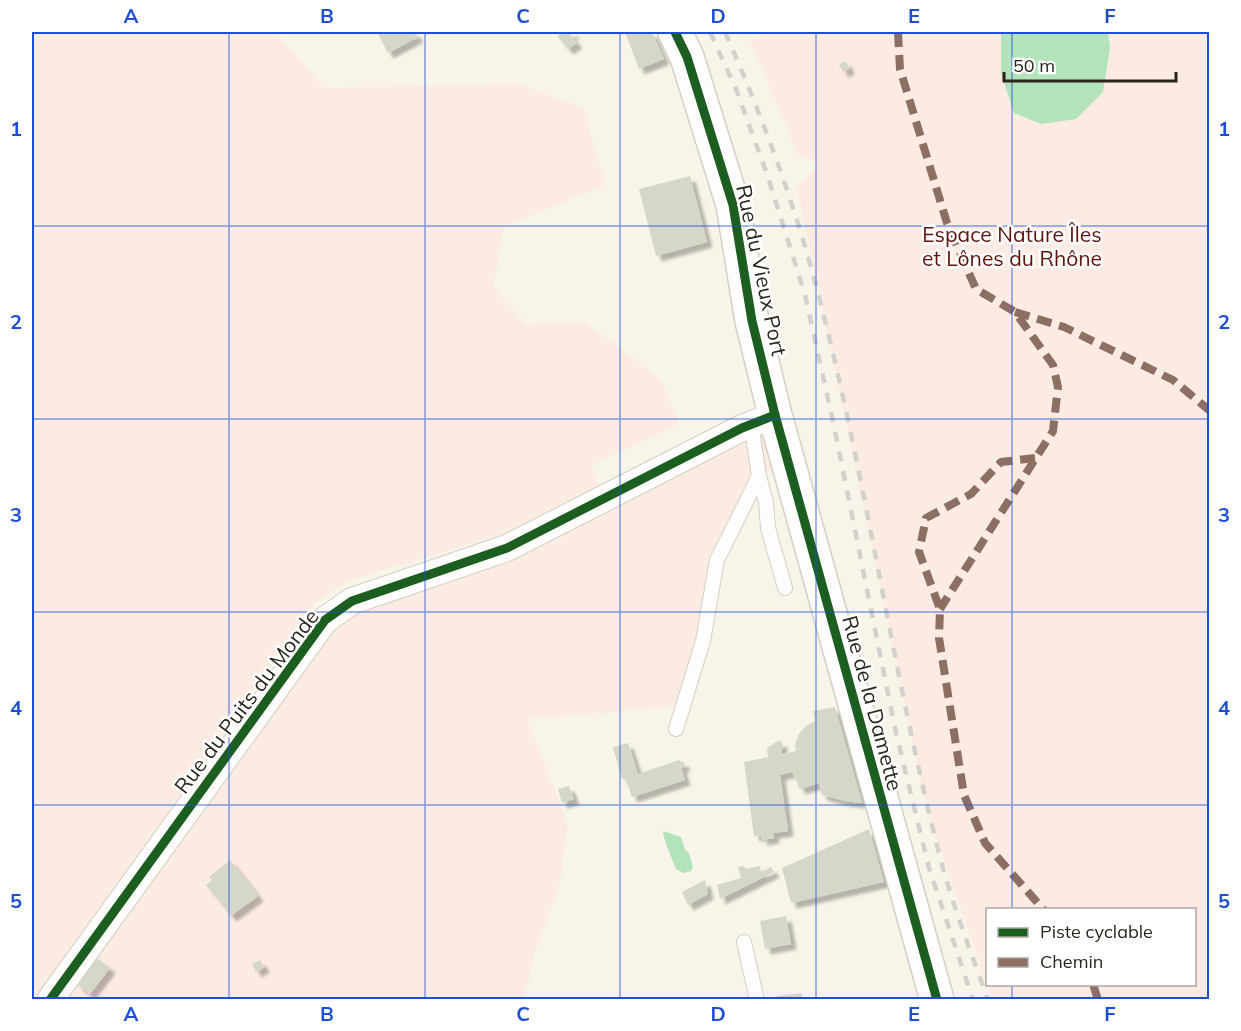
<svg xmlns="http://www.w3.org/2000/svg" width="1241" height="1031" font-family="Mulish,sans-serif">
  <style>
    .green { fill: #fbebe3; fill-rule: evenodd }
    .water { fill: #b2e3ba }
    .building { fill: #d6d7cb; filter: url(#shadow) }
    .lines { fill: none; stroke-linecap: round; stroke-linejoin: round }
    .lane-casing { stroke: #d3cfc4; stroke-width: 16 }
    .street-casing { stroke: #d3cfc4; stroke-width: 28 }
    .secondary-casing { stroke: #d3cfc4; stroke-width: 36 }
    .lane { stroke: #fefdfc; stroke-width: 14 }
    .street { stroke: #fefdfc; stroke-width: 26 }
    .secondary { stroke: #fefdfc; stroke-width: 33 }
    .rail { stroke: #d3d1ce; stroke-width: 4.5; stroke-dasharray: 10 10; stroke-linecap: butt }
    .quiet { stroke: #8d6e63; stroke-width: 8; stroke-dasharray: 15 8; stroke-linecap: butt }
    .cycleway-casing { stroke: #fff; stroke-width: 13 }
    .cycleway { stroke: #1b5e20; stroke-width: 9 }
    .grid { fill: none; stroke: #1d4ed8; stroke-width: 1.5; stroke-opacity: 0.55 }
    .labels { text-anchor: middle; dominant-baseline: central; stroke-width: 5; stroke-linejoin: round; paint-order: stroke }
    .park-label { font-size: 21px; fill: #5e140a; stroke: #fff }
    .street-label { font-size: 21px; fill: #292519; stroke: #fff }
    .neatline { fill: none; stroke: #1d4ed8; stroke-width: 2 }
    .grid-label { font-size: 20px; text-anchor: middle; font-weight: bold; fill: #1d4ed8 }
  </style>
  <defs>
    <filter id="shadow"><feDropShadow dx="5.5" dy="5.5" stdDeviation="1.5" flood-color="#0004"/></filter>
  </defs>
  <rect width="100%" height="100%" fill="#f8f4e9"/>
  <g class="green">
    <polygon points="32,32 275,32 324,88 519,84 583,108 605,185 504,226 493,287 526,324 585,322 661,380 679,424 591,465 599,485 507,533 347,581 314,603 38,1000 32,999"/>
    <path d="M770,32H1209V999H992L927,811L797,188L816,167L815,162L798,154L750,41ZM988,910H1194V984H988Z"/>
    <polygon points="761,424 773,468 751,482 707,603 679,706 527,719 568,824 559,886 534,955 524,999 67,1000 257,737 332,628 353,607"/>
  </g>
  <g class="water">
    <polygon points="1001,32 1108,32 1110,48 1103,92 1076,119 1041,124 1014,113 1001,73"/>
    <path d="M663,831L681,837L685,850L689,853L693,867L691,871L684,873L676,869C673,861 663,838 663,831Z"/>
  </g>
  <g class="building">
    <polygon points="377,32 415,32 418,37 388,53"/>
    <polygon points="564,32 576,32 570,35 577,43 568,49 557,36"/>
    <polygon points="625,32 652,32 664,59 639,69"/>
    <polygon points="846,61 849,69 843,72 839,64"/>
    <polygon points="690,176 707,242 656,256 639,189"/>
    <polygon points="835,707 862,803 845,801 822,795 819,783 800,789 792,772 780,775 788,831 773,833 774,838 762,840 761,835 754,836 744,762 768,757 767,748 776,742 782,741 782,754 796,751 795,744 799,734 806,726 815,721 813,711"/>
    <polygon points="628,743 638,774 679,760 680,762 683,761 685,766 681,767 685,780 632,797 626,778 622,779 613,747"/>
    <polygon points="569,786 574,799 562,803 558,789"/>
    <polygon points="869,829 884,882 791,903 782,868"/>
    <polygon points="230,860 258,896 231,916 206,885 212,880 209,877"/>
    <polygon points="744,866 746,869 760,866 761,872 771,867 774,872 720,899 717,885 741,878 738,867"/>
    <polygon points="705,880 708,894 688,905 682,892"/>
    <polygon points="786,916 791,944 765,949 760,921"/>
    <polygon points="96,957 110,968 90,994 76,984"/>
    <polygon points="260,960 264,967 256,972 252,964"/>
    <polygon points="802,993 802,1000 776,1000 776,996"/>
  </g>
  <g class="lines">
    <defs>
      <g id="lane">
        <polyline points="751,423 759,476 766,502 768,528 785,588"/>
        <polyline points="676,729 703,641 717,560 759,476"/>
        <polyline points="744,942 757,1000"/>
      </g>
      <polyline id="street" points="50,1000 325,620 352,601 507,548 742,428 775,415"/>
      <polyline id="secondary" points="675,32 687,57 733,205 752,321 775,415 937,1000"/>
    </defs>
    <use href="#lane" class="lane-casing"/>
    <use href="#street" class="street-casing"/>
    <use href="#secondary" class="secondary-casing"/>
    <use href="#lane" class="lane"/>
    <use href="#street" class="street"/>
    <use href="#secondary" class="secondary"/>
    <g class="rail">
      <polyline points="710,32 736,89 768,177 805,295 834,426 896,733 929,868 973,1000"/>
      <path d="M725,32C762,116 795,204 818,293C867,480 892,673 941,861C953,906 972,955 988,1000"/>
    </g>
    <g class="quiet">
      <polyline points="898,32 900,69 947,223 976,289 1015,312 1053,365 1058,387 1053,431 940,609"/>
      <polyline points="1015,312 1064,327 1173,380 1210,411"/>
      <polyline points="1035,458 1001,462 971,494 926,518 919,552 940,609 939,638 964,795 985,843 1044,910"/>
      <polyline points="1093,984 1098,1000"/>
    </g>
    <defs>
      <g id="cycleway">
        <polyline points="675,32 687,57 733,205 752,321 775,415 937,1000"/>
        <polyline points="50,1000 325,620 352,601 507,548 742,428 775,415"/>
      </g>
    </defs>
    <use href="#cycleway" class="cycleway-casing"/>
    <use href="#cycleway" class="cycleway"/>
  </g>
  <path class="grid" d="M229,32V1000M425,32V1000M620,32V1000M816,32V1000M1012,32V910M32,226H1210M32,419H1210M32,612H1210M32,805H1210M1012,984V1000"/>
  <g class="labels">
    <g class="park-label">
      <text x="1012" y="234">Espace Nature Îles<tspan x="1012" dy="24">et Lônes du Rhône</tspan></text>
    </g>
    <g class="street-label">
      <text transform="translate(762 270) rotate(78)">Rue du Vieux Port</text>
      <text transform="translate(246 701) rotate(-53)">Rue du Puits du Monde</text>
      <text transform="translate(873 703) rotate(75)">Rue de la Damette</text>
    </g>
  </g>
  <rect width="1241" height="1031" fill="none" stroke="#ffffff" stroke-width="66"/>
  <rect x="986" y="908" width="210" height="78" fill="#ffffff" stroke="#a9a8a3" stroke-width="1.5"/>
  <rect x="998" y="928" width="30" height="9" fill="#1b5e20" stroke="#a9a8a3" stroke-width="1.5"/>
  <text x="1040" y="938" font-size="18" fill="#292519">Piste cyclable</text>
  <rect x="998" y="958" width="30" height="9" fill="#8d6e63" stroke="#a9a8a3" stroke-width="1.5"/>
  <text x="1040" y="968" font-size="18" fill="#292519">Chemin</text>
  <path d="M1004 72v9h172v-9" fill="none" stroke="#292519" stroke-width="3"/>
  <text x="1013" y="72" font-size="18" fill="#292519" stroke="#ffffff" stroke-width="4.5" paint-order="stroke">50 m</text>
  <rect x="33" y="33" width="1175" height="965" class="neatline"/>
  <g class="grid-label">
    <text x="131" y="23">A</text>
    <text x="327" y="23">B</text>
    <text x="523" y="23">C</text>
    <text x="718" y="23">D</text>
    <text x="914" y="23">E</text>
    <text x="1110" y="23">F</text>
    <text x="16" y="136">1</text>
    <text x="1224" y="136">1</text>
    <text x="16" y="329">2</text>
    <text x="1224" y="329">2</text>
    <text x="16" y="522">3</text>
    <text x="1224" y="522">3</text>
    <text x="16" y="715">4</text>
    <text x="1224" y="715">4</text>
    <text x="16" y="908">5</text>
    <text x="1224" y="908">5</text>
    <text x="131" y="1021">A</text>
    <text x="327" y="1021">B</text>
    <text x="523" y="1021">C</text>
    <text x="718" y="1021">D</text>
    <text x="914" y="1021">E</text>
    <text x="1110" y="1021">F</text>
  </g>
</svg>
